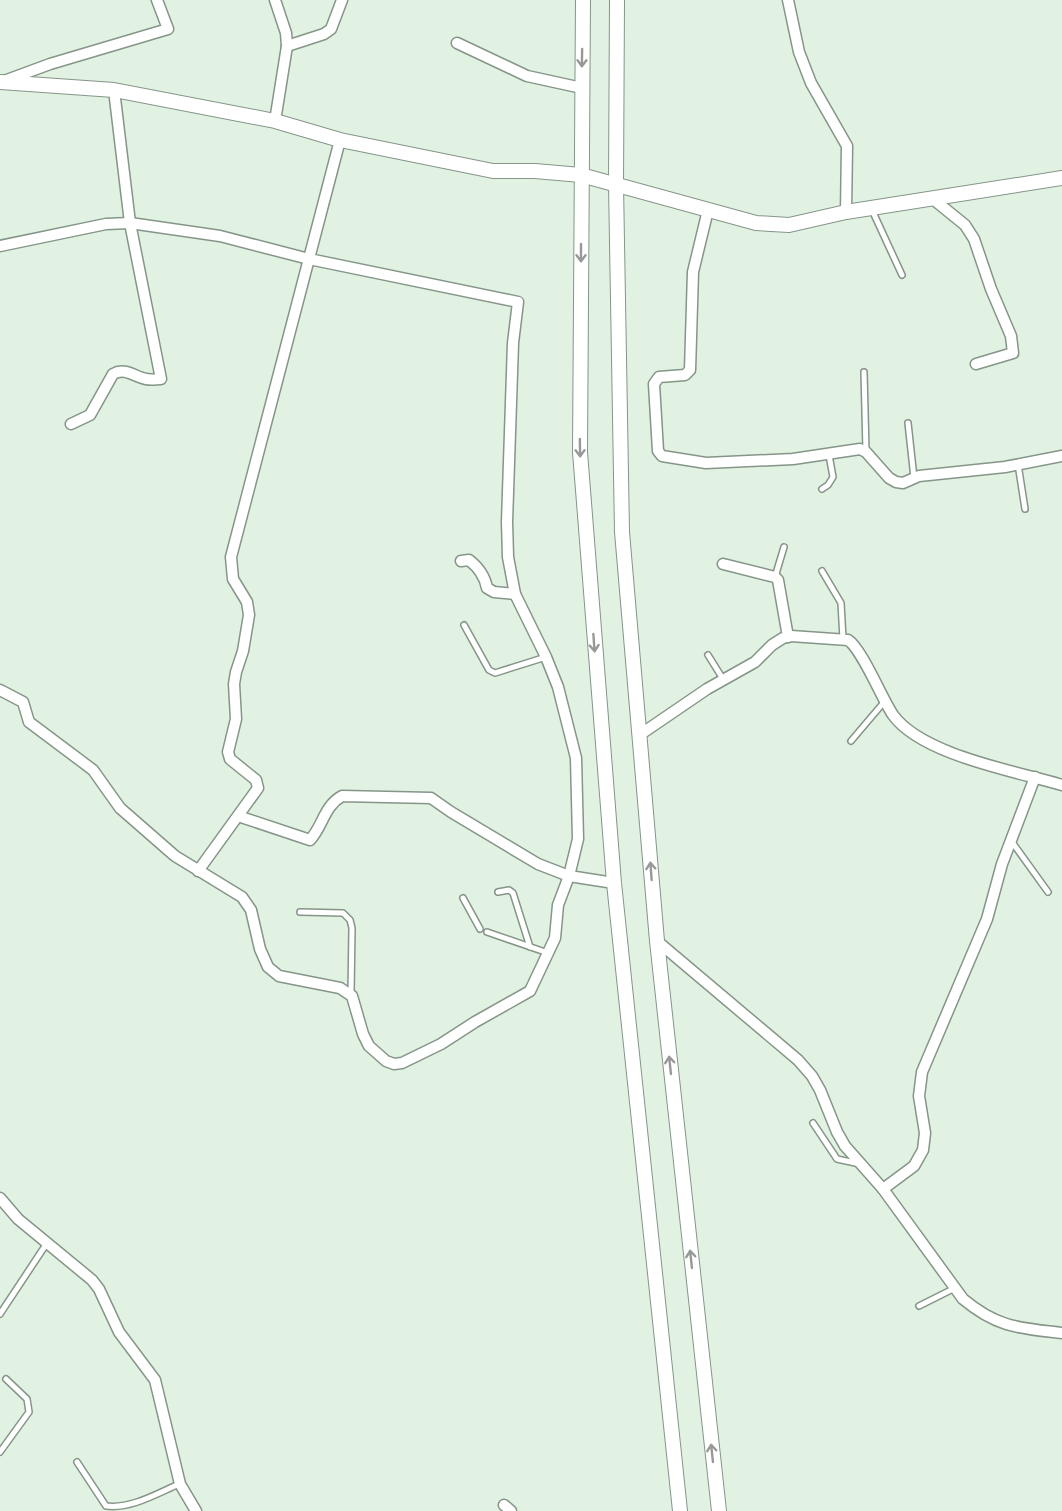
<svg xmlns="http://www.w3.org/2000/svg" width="1062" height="1511" font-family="Commissioner,sans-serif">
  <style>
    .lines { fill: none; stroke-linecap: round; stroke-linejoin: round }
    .service-casing { stroke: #859588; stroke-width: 8 }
    .minor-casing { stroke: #859588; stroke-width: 13 }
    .tertiary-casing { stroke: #859588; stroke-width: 16 }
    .service { stroke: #fff; stroke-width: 5 }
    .minor { stroke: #fff; stroke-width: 10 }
    .tertiary { stroke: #fff; stroke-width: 14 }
    .oneway { stroke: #979997 }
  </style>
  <rect width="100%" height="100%" fill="#e1f2e3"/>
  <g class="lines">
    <defs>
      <g id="service">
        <polyline points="872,210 902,275"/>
        <polyline points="864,372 866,451"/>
        <polyline points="908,423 914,478"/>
        <polyline points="1018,464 1025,509"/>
        <polyline points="822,489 828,485 833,477 829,455"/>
        <polyline points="822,571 841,603 843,639"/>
        <polyline points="775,577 784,547"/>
        <polyline points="464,625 489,670 495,673 546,657"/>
        <polyline points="708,655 723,679"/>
        <polyline points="851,741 885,701"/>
        <polyline points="1012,842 1048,892"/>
        <polyline points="498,892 509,890 513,893 530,947"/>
        <polyline points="463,898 480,929"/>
        <polyline points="300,912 343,913 350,920 352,928 351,994"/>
        <polyline points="487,932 548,953"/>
        <polyline points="813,1123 837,1159 860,1164"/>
        <polyline points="919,1306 955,1288"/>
        <polyline points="0,1314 47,1243"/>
        <polyline points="0,1452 29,1412 27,1399 6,1379"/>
        <path d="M77,1462L106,1506C131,1509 156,1494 179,1484"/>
      </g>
      <g id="minor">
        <polyline points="788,0 799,52 811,83 847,146 846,212"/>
        <polyline points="457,43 527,76 582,88"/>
        <polyline points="287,46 324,34 331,29 342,0"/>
        <polyline points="4,81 50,64 168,29 157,0"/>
        <polyline points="275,121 287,46 286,33 275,0"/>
        <polyline points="933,199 965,225 974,239 991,289 1011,336 1013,353 976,364"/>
        <polyline points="708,210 693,272 690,370 685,375 659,377 654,384 658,451 662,456 706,463 793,459 860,449 866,452 889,478 896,482 903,483 919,476 1005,467 1062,456"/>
        <polyline points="0,246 106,224 130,223 220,236 309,259 518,302 513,343 507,522 508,557 515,594 546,657 558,687 576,758 578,839 569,876 558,905 555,938 530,991 475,1022 441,1044 402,1063 394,1064 386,1061 369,1046 363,1034 352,996 340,988 279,976 268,967 260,949 251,910 242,897 175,856 120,808 93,770 29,722 23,702 0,690"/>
        <path d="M71,424L90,415L113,374C125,367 135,377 146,379C151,380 157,379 161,379L130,223L114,90"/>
        <path d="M461,561L469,560C478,567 485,577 487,588L494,592L515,594"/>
        <polyline points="723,564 775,577 778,580 788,637"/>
        <path d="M641,734L707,689L755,662L772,645L783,638L791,636L848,640C862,649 882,699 893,715C922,755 1015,771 1062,785"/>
        <path d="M238,816L310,840C323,826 324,806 342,796L431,798L451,812L538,864L569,876L614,883"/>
        <polyline points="198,871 258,788 256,780 230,759 228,752 236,719 234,684 236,672 243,651 249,615 247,602 233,579 231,557 340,140"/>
        <path d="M657,941L798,1060L812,1076L820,1090L837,1132L845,1146L883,1189L963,1299C998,1328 1019,1328 1062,1333"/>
        <polyline points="883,1189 914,1166 923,1150 925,1133 919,1096 922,1072 987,919 1002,864 1035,777"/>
        <polyline points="0,1198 18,1219 92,1280 99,1289 119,1332 155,1380 180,1484 196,1511"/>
        <polyline points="504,1505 511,1511"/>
      </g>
      <g id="tertiary">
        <polyline points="583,0 580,452 614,883 680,1511"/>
        <polyline points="617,0 616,184 622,532 657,941 719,1511"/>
        <polyline points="0,82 114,90 275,121 340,140 493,171 535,171 581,175 756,223 789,225 846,212 1062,178"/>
      </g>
    </defs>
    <use href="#service" class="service-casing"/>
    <use href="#minor" class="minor-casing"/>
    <use href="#tertiary" class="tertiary-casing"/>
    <use href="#service" class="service"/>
    <use href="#minor" class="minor"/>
    <use href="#tertiary" class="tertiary"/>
  </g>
  <defs><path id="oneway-shaft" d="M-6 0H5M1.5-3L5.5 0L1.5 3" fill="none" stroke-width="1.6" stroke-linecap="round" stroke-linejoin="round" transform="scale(1.5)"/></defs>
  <g class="oneway">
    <use href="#oneway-shaft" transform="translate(582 58) rotate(91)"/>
    <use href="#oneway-shaft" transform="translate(581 253) rotate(90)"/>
    <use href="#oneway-shaft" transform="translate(580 448) rotate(89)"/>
    <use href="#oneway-shaft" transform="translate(594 643) rotate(86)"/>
    <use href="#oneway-shaft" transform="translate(651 871) rotate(-94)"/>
    <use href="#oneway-shaft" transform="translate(670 1065) rotate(-96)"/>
    <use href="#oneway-shaft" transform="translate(691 1259) rotate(-96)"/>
    <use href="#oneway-shaft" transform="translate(712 1453) rotate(-96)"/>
  </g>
</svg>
